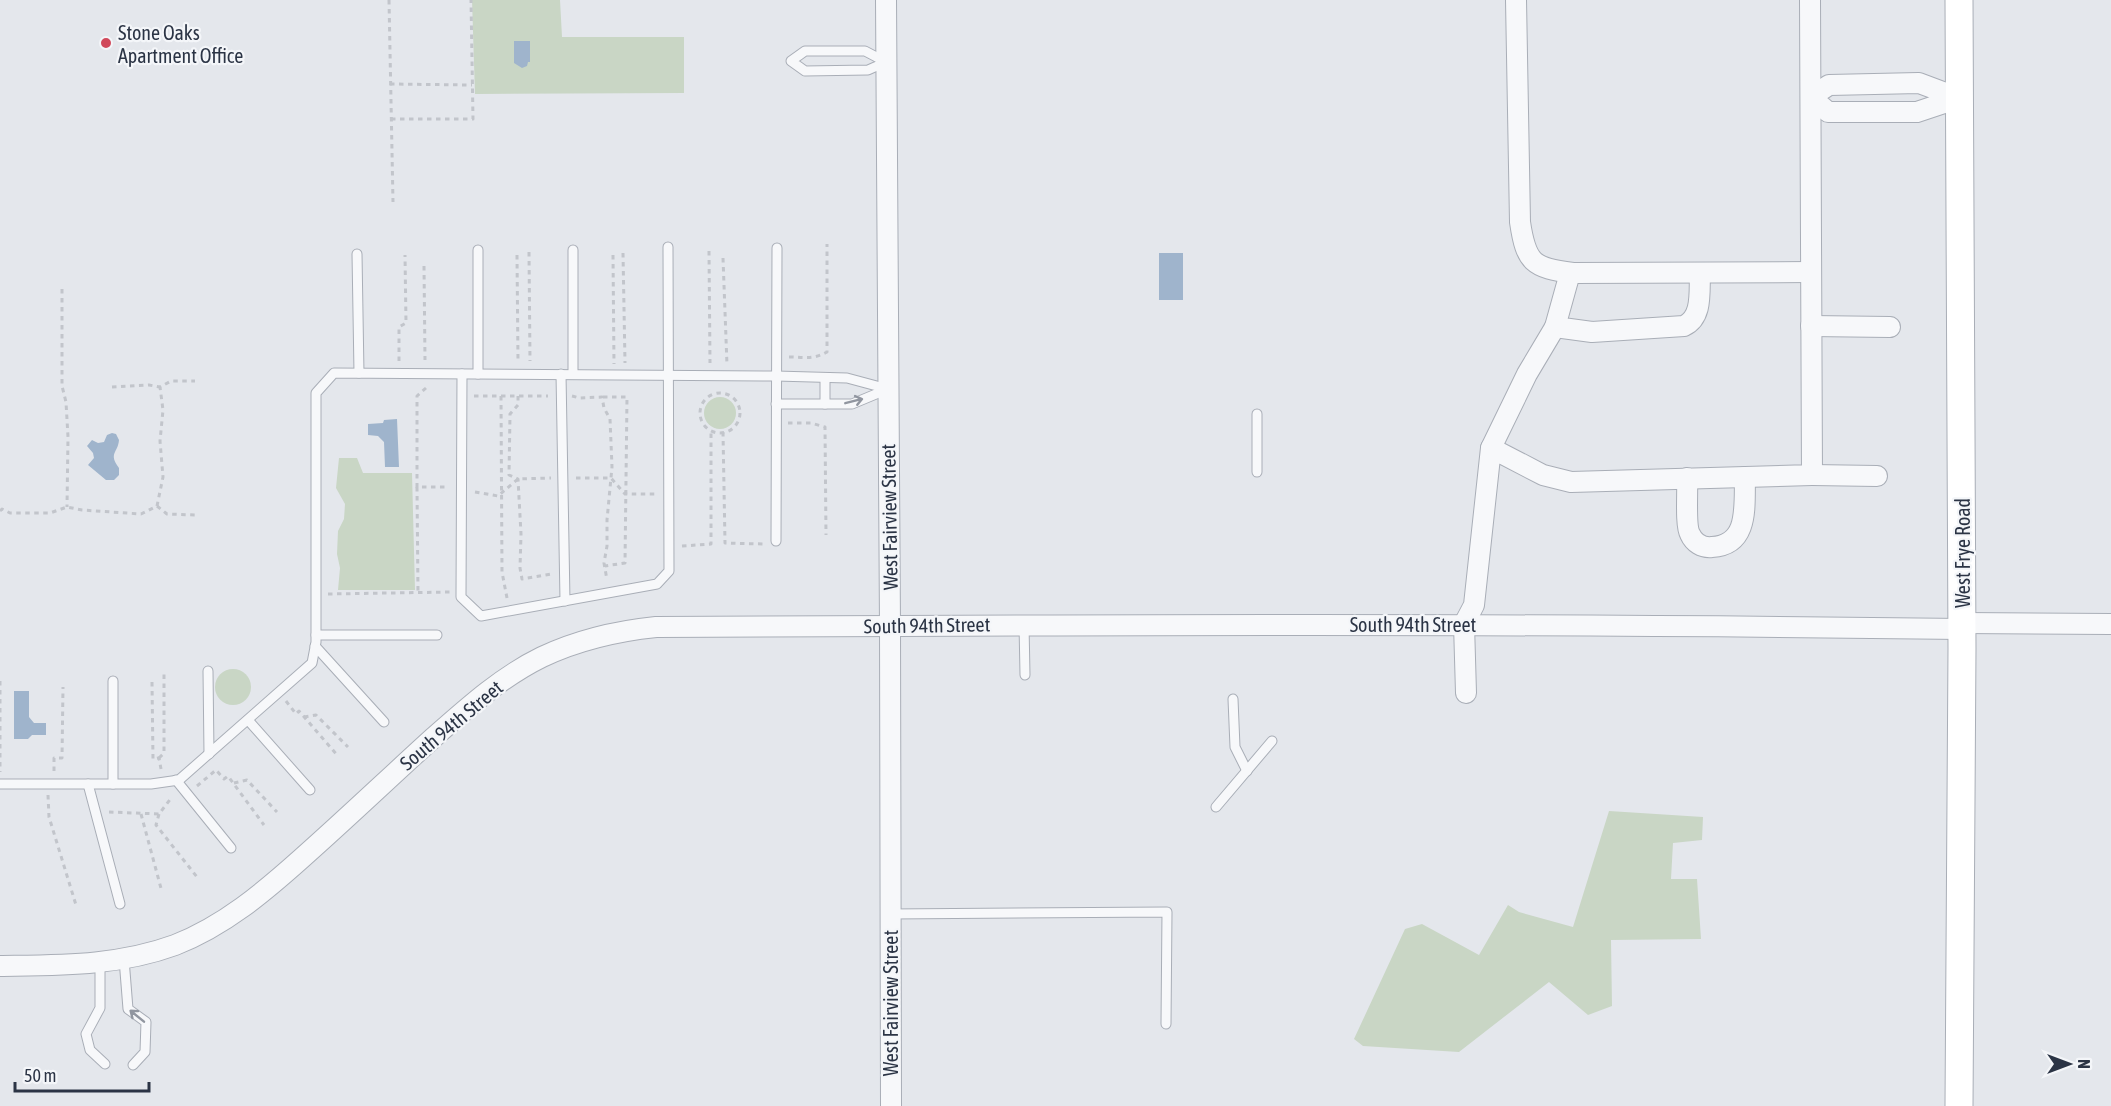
<svg xmlns="http://www.w3.org/2000/svg" width="2111" height="1106" font-family="'Asap Condensed',sans-serif">
  <style>
    .green { fill: #c9d6c5 }
    .water { fill: #9fb4cc }
    .lines { fill: none; stroke-linecap: round; stroke-linejoin: round }
    .lane-casing { stroke: #a9aeb7; stroke-width: 11 }
    .street-casing { stroke: #a9aeb7; stroke-width: 22 }
    .secondary-casing { stroke: #a9aeb7; stroke-width: 29 }
    .path { stroke: #c2c5cb; stroke-width: 3; stroke-dasharray: 4.5 4.5; stroke-linecap: butt }
    .lane { stroke: #f7f8fa; stroke-width: 9 }
    .street { stroke: #f7f8fa; stroke-width: 20 }
    .secondary { stroke: #fff; stroke-width: 27 }
    .oneway { stroke: #9196a0 }
    .poi-dot { fill: #d1495b; stroke: #f4f6f9; stroke-width: 2 }
    .labels { text-anchor: middle; dominant-baseline: central; stroke-width: 4.5; stroke-linejoin: round; paint-order: stroke }
    .poi-label { font-size: 20px; fill: #2b3445; stroke: #f4f6f9; text-anchor: start }
    .street-label { font-size: 20px; fill: #2b3445; stroke: #f4f6f9 }
  </style>
  <rect width="100%" height="100%" fill="#e4e7ec"/>
  <g class="green">
    <polygon points="472,0 560,0 562,37 684,37 684,93 475,94"/>
    <circle cx="720" cy="413" r="16"/>
    <polygon points="339,458 357,458 363,473 412,473 415,590 338,590 340,568 337,554 338,531 344,519 345,504 336,488"/>
    <circle cx="233" cy="687" r="18"/>
    <polygon points="1609,811 1703,817 1702,840 1673,843 1671,879 1697,879 1701,939 1611,940 1612,1006 1588,1015 1549,982 1459,1052 1363,1046 1354,1039 1405,929 1422,924 1479,955 1508,905 1519,912 1573,927"/>
  </g>
  <g class="water">
    <polygon points="514,41 530,41 530,62 528,62 527,66 522,68 514,63"/>
    <rect x="1159" y="253" width="24" height="47"/>
    <polygon points="397,419 399,467 385,467 384,442 378,436 368,435 368,424 383,423 384,420"/>
    <path d="M112,433L116,434L119,440C118,453 108,453 119,468V475L114,480H106L88,465L94,458L93,453L87,446L92,440L98,443L104,442L107,435Z"/>
    <polygon points="14,691 29,691 29,717 34,723 46,723 46,735 32,735 28,739 14,739"/>
  </g>
  <g class="lines">
    <defs>
      <g id="lane">
        <polygon points="805,51 865,51 886,62 868,70 805,71 791,61"/>
        <polyline points="478,250 478,374"/>
        <polyline points="573,250 573,374"/>
        <polyline points="357,254 359,373"/>
        <polyline points="462,374 461,597 481,616 657,584 669,571 668,247"/>
        <polyline points="561,374 565,601"/>
        <polyline points="825,378 825,404"/>
        <polyline points="776,404 852,404 888,389"/>
        <polyline points="1257,414 1257,472"/>
        <polyline points="776,541 777,248"/>
        <polyline points="1024,624 1025,675"/>
        <polyline points="316,635 437,635"/>
        <polyline points="315,646 384,722"/>
        <polyline points="208,671 209,754"/>
        <polyline points="113,681 113,784"/>
        <polyline points="1233,699 1235,747 1247,771"/>
        <polyline points="248,720 310,790"/>
        <polyline points="176,780 231,848"/>
        <polyline points="0,784 151,784 179,780 312,663 316,642 316,393 334,373 776,376 847,378 888,389"/>
        <polyline points="88,784 120,904"/>
        <polyline points="1216,807 1272,741"/>
        <polyline points="890,914 1167,912 1166,1024"/>
        <polyline points="124,959 128,1009 146,1022 145,1052 133,1065"/>
        <polyline points="100,963 100,1008 86,1034 90,1050 105,1064"/>
      </g>
      <g id="street">
        <polyline points="886,0 890,626 891,1106"/>
        <path d="M1516,0L1520,222C1526,263 1533,268 1573,273L1811,272"/>
        <polygon points="1919,83 1959,98 1917,112 1828,112 1811,97 1829,85"/>
        <path d="M1570,273L1555,327L1592,332L1684,326C1703,317 1699,292 1700,273"/>
        <polyline points="1811,326 1890,327"/>
        <polyline points="1491,448 1527,374 1555,327"/>
        <polyline points="1812,475 1877,476"/>
        <path d="M1687,478C1688,490 1685,525 1690,534C1694,543 1702,548 1712,547C1750,545 1744,505 1745,477"/>
        <polyline points="1962,623 2111,624"/>
        <polyline points="1466,693 1464,624 1474,605 1491,448 1543,475 1571,482 1812,475 1810,0"/>
        <path d="M0,966C60,965 118,966 175,945C224,926 264,892 302,858C346,819 389,778 433,738C467,708 501,677 542,657C578,640 617,631 656,627C1091,625 1527,623 1962,629"/>
      </g>
      <polyline id="secondary" points="1959,1106 1962,648 1959,0"/>
    </defs>
    <use href="#lane" class="lane-casing"/>
    <use href="#street" class="street-casing"/>
    <use href="#secondary" class="secondary-casing"/>
    <g class="path">
      <polyline points="389,0 393,202"/>
      <polyline points="390,84 472,85"/>
      <polyline points="391,119 473,119 471,0"/>
      <polyline points="709,251 710,363"/>
      <polyline points="529,252 530,361"/>
      <polyline points="623,253 625,363"/>
      <polyline points="517,255 518,361"/>
      <polyline points="613,255 614,364"/>
      <polyline points="723,258 727,365"/>
      <polyline points="424,266 425,360"/>
      <polyline points="62,289 62,386 66,402 68,437 67,507"/>
      <path d="M789,357C803,357 813,360 827,352V244"/>
      <polyline points="399,361 399,327 406,323 405,255"/>
      <polyline points="112,387 149,385 160,387"/>
      <polyline points="426,388 417,396 417,487 448,487"/>
      <circle cx="720" cy="413" r="20"/>
      <polyline points="474,396 548,396"/>
      <polyline points="501,396 502,572 507,598"/>
      <polyline points="518,396 518,405 510,414 509,475 518,479 521,534 520,568 522,579 552,574"/>
      <polyline points="572,396 580,398 602,397 604,408 610,419 612,467 607,520 607,546 604,563 607,580"/>
      <polyline points="603,397 627,397 625,563 605,566"/>
      <polyline points="788,423 811,423 825,427 826,535"/>
      <polyline points="723,432 725,543 763,544"/>
      <polyline points="576,478 611,478 625,494 658,494"/>
      <polyline points="417,487 418,592"/>
      <polyline points="475,492 498,496 518,479 551,478"/>
      <polyline points="157,506 167,514 196,515"/>
      <polyline points="0,511 2,509 10,513 50,513 67,507 82,510 141,514 157,506 163,477 160,441 163,410 160,387 171,381 195,381"/>
      <polyline points="682,546 711,544 711,430"/>
      <polyline points="328,594 450,592"/>
      <polyline points="0,681 0,772"/>
      <polyline points="152,682 153,759 159,758 161,769"/>
      <polyline points="286,701 296,714 299,711 338,756"/>
      <polyline points="304,717 316,715 348,747"/>
      <polyline points="159,758 164,753 164,672"/>
      <polyline points="54,771 54,758 62,758 63,687"/>
      <polyline points="234,783 247,780 277,812"/>
      <polyline points="197,786 216,770 224,779 228,776 264,825"/>
      <polyline points="48,795 49,817 76,905"/>
      <polyline points="109,812 159,814 172,797"/>
      <polyline points="141,814 162,892"/>
      <polyline points="159,814 156,825 197,877"/>
    </g>
    <use href="#lane" class="lane"/>
    <use href="#street" class="street"/>
    <use href="#secondary" class="secondary"/>
  </g>
  <defs><path id="oneway-shaft" d="M-6 0H5M1.5-3L5.5 0L1.5 3" fill="none" stroke-width="1.6" stroke-linecap="round" stroke-linejoin="round" transform="scale(1.5)"/></defs>
  <g class="oneway">
    <use href="#oneway-shaft" transform="translate(854 401) rotate(-14)"/>
    <use href="#oneway-shaft" transform="translate(137 1016) rotate(-141)"/>
  </g>
  <circle class="poi-dot" cx="106" cy="43" r="6"/>
  <g class="labels">
    <g class="poi-label">
      <text x="118" y="32">Stone Oaks<tspan x="118" dy="23">Apartment Office</tspan></text>
    </g>
    <g class="street-label">
      <text transform="translate(889 517) rotate(-91)">West Fairview Street</text>
      <text transform="translate(1962 553) rotate(-90)">West Frye Road</text>
      <text x="1413" y="624">South 94th Street</text>
      <text transform="translate(927 625) rotate(-1)">South 94th Street</text>
      <text transform="translate(451 725) rotate(-40)">South 94th Street</text>
      <text transform="translate(890 1003) rotate(-90)">West Fairview Street</text>
    </g>
  </g>
  <g transform="translate(2069 1064) rotate(90)" stroke="#f4f6f9" stroke-width="4.5" paint-order="stroke">
  <path d="M0-4.5L10 22L0 15L-10 22Z" fill="#2b3445"/>
  <text y="-9" font-size="16" font-weight="bold" text-anchor="middle" fill="#2b3445">N</text>
  </g>
  <path d="M15 1082v9h134v-9" fill="none" stroke="#2b3445" stroke-width="3"/>
  <text x="24" y="1082" font-size="18" fill="#2b3445" stroke="#f4f6f9" stroke-width="4.5" paint-order="stroke">50 m</text>
</svg>
